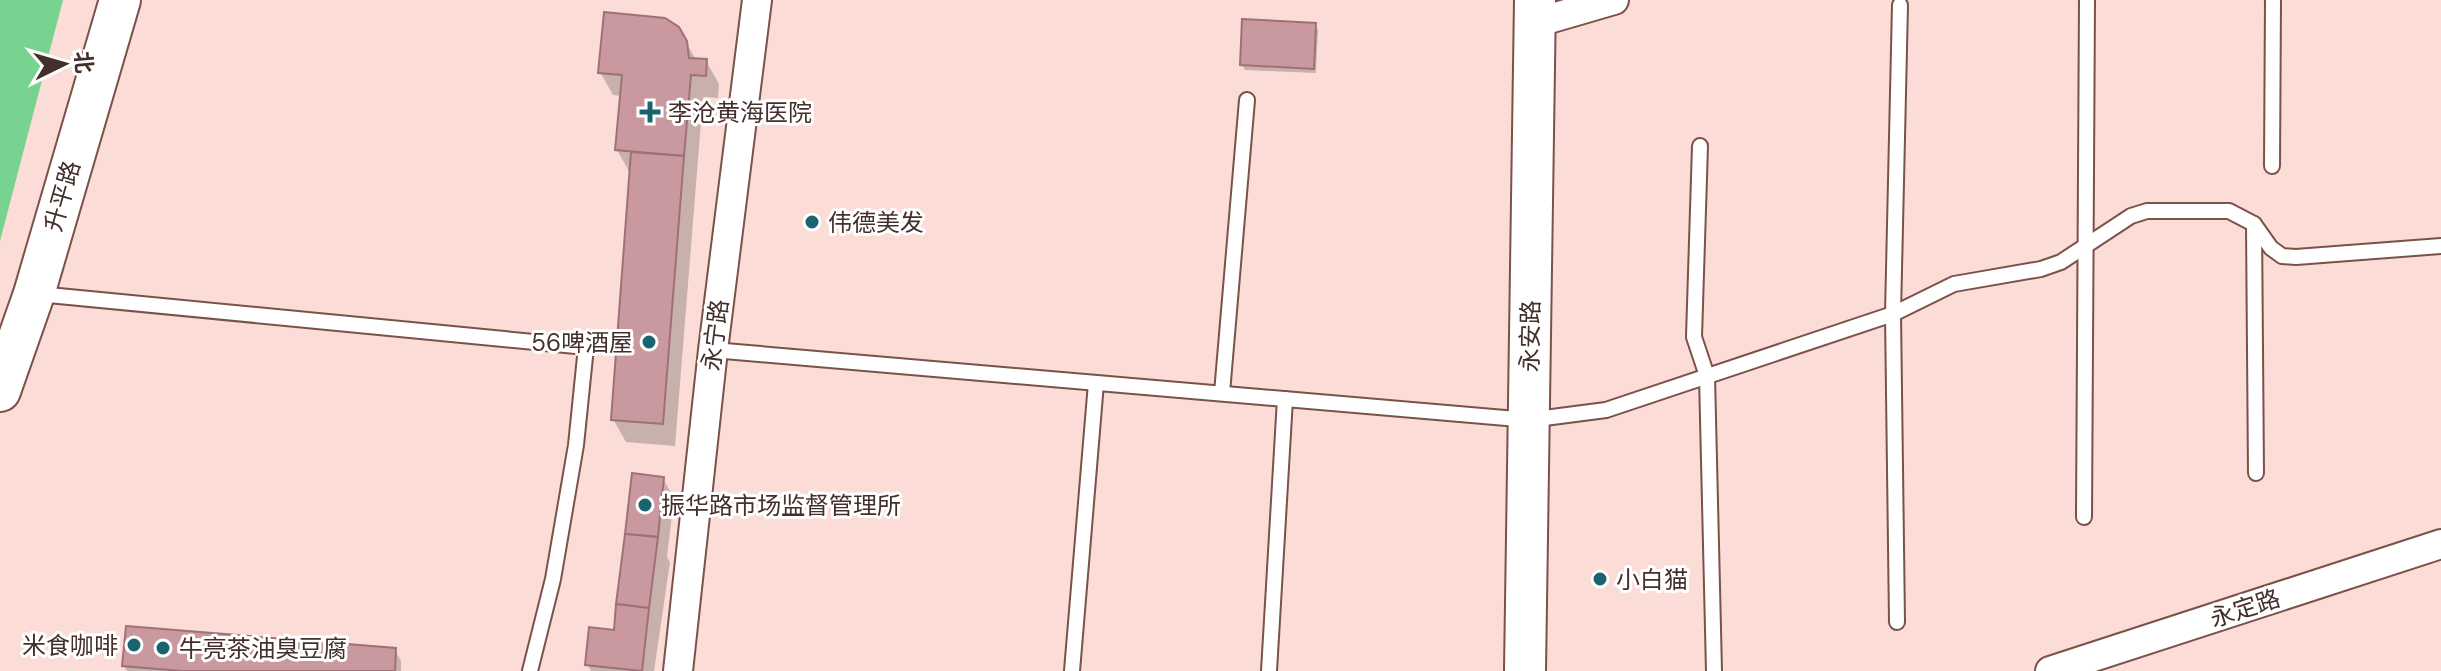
<svg xmlns="http://www.w3.org/2000/svg" width="2441" height="671" font-family="'DM Sans','Noto Sans SC',sans-serif">
  <style>
    .green { fill: #79d390 }
    .shadow { fill: #0003 }
    .building { fill: #ca999f; stroke: #9f7176; stroke-width: 2 }
    .lines { fill: none; stroke-linecap: round; stroke-linejoin: round }
    .lane-casing { stroke: #7b5149; stroke-width: 18 }
    .street-casing { stroke: #7b5149; stroke-width: 32 }
    .secondary-casing { stroke: #7b5149; stroke-width: 44 }
    .lane { stroke: #fff; stroke-width: 14 }
    .street { stroke: #fff; stroke-width: 28 }
    .secondary { stroke: #fff; stroke-width: 40 }
    .poi-dot { fill: #1a6470; stroke: #fff; stroke-width: 3 }
    .labels { text-anchor: middle; dominant-baseline: central; stroke-width: 6; stroke-linejoin: round; paint-order: stroke }
    .poi-label { font-size: 24px; fill: #432f2b; stroke: #fff; text-anchor: start }
    .street-label { font-size: 24px; fill: #432f2b; stroke: #fff }
  </style>
  <rect width="100%" height="100%" fill="#fbdcd6"/>
  <polygon class="green" points="0,0 63,0 0,241"/>
  <g class="shadow">
    <polygon points="1315,25 1318,30 1316,73 1245,70 1242,65"/>
    <polygon points="678,29 696,60 706,61 719,84 718,98 703,97 675,446 626,442 613,419 630,173 617,150 622,96 613,95 600,72"/>
    <polygon points="663,479 674,498 667,557 670,562 654,671 591,671 587,664 616,632"/>
    <polygon points="395,650 401,661 401,671 127,671 124,666"/>
  </g>
  <g class="building">
    <polygon points="604,12 665,18 679,27 687,41 689,58 707,59 706,76 691,75 684,156 615,150 622,75 598,73"/>
    <polygon points="1242,19 1316,23 1314,69 1240,65"/>
    <polygon points="631,152 684,156 663,424 611,420"/>
    <polygon points="632,473 664,477 658,537 625,534"/>
    <polygon points="625,534 658,537 649,608 616,604"/>
    <polygon points="616,604 649,608 642,671 585,665 589,627 614,630"/>
    <polygon points="126,626 396,648 395,671 182,671 122,666"/>
  </g>
  <g class="lines">
    <defs>
      <g id="lane">
        <polyline points="1700,146 1694,337 1707,376 1714,671"/>
        <polyline points="2272,166 2273,0"/>
        <polyline points="2254,224 2256,473"/>
        <polyline points="38,294 586,347 576,445 553,579 530,671"/>
        <polyline points="713,350 1529,420 1606,410 1893,314 1954,284 2041,269 2061,262 2131,216 2147,211 2229,211 2254,224 2271,248 2282,256 2296,257 2441,246"/>
        <polyline points="1222,393 1247,100"/>
        <polyline points="2084,517 2087,0"/>
        <polyline points="1897,622 1893,314 1900,5"/>
        <polyline points="1072,671 1096,383"/>
        <polyline points="1269,671 1285,399"/>
      </g>
      <g id="street">
        <polyline points="1535,23 1614,0"/>
        <polyline points="678,671 713,350 757,0"/>
        <polyline points="2050,671 2441,544"/>
      </g>
      <g id="secondary">
        <polyline points="0,391 34,294 120,0"/>
        <polyline points="1525,671 1535,0"/>
      </g>
    </defs>
    <use href="#lane" class="lane-casing"/>
    <use href="#street" class="street-casing"/>
    <use href="#secondary" class="secondary-casing"/>
    <use href="#lane" class="lane"/>
    <use href="#street" class="street"/>
    <use href="#secondary" class="secondary"/>
  </g>
  <g class="poi-dot">
    <path d="M646 100h8v8h8v8h-8v8h-8v-8h-8v-8h8z"/>
    <circle cx="812" cy="222" r="8"/>
    <circle cx="649" cy="342" r="8"/>
    <circle cx="645" cy="505" r="8"/>
    <circle cx="1600" cy="579" r="8"/>
    <circle cx="134" cy="645" r="8"/>
    <circle cx="163" cy="648" r="8"/>
  </g>
  <g class="labels">
    <g class="poi-label">
      <text x="668" y="112">李沧黄海医院</text>
      <text x="828" y="222">伟德美发</text>
      <text x="633" y="342" text-anchor="end">56啤酒屋</text>
      <text x="661" y="505">振华路市场监督管理所</text>
      <text x="1616" y="579">小白猫</text>
      <text x="118" y="645" text-anchor="end">米食咖啡</text>
      <text x="179" y="648">牛亮茶油臭豆腐</text>
    </g>
    <g class="street-label">
      <text transform="translate(62 196) rotate(-74)">升平路</text>
      <text transform="translate(715 335) rotate(-83)">永宁路</text>
      <text transform="translate(1530 336) rotate(-89)">永安路</text>
      <text transform="translate(2245 608) rotate(-18)">永定路</text>
    </g>
  </g>
  <g transform="translate(64 64) rotate(85)" stroke="#ffffff" stroke-width="6" paint-order="stroke">
  <path d="M0-6L14 30L0 20L-14 30Z" fill="#432f2b"/>
  <text y="-12" font-size="22" font-weight="bold" text-anchor="middle" fill="#432f2b">北</text>
  </g>
</svg>
